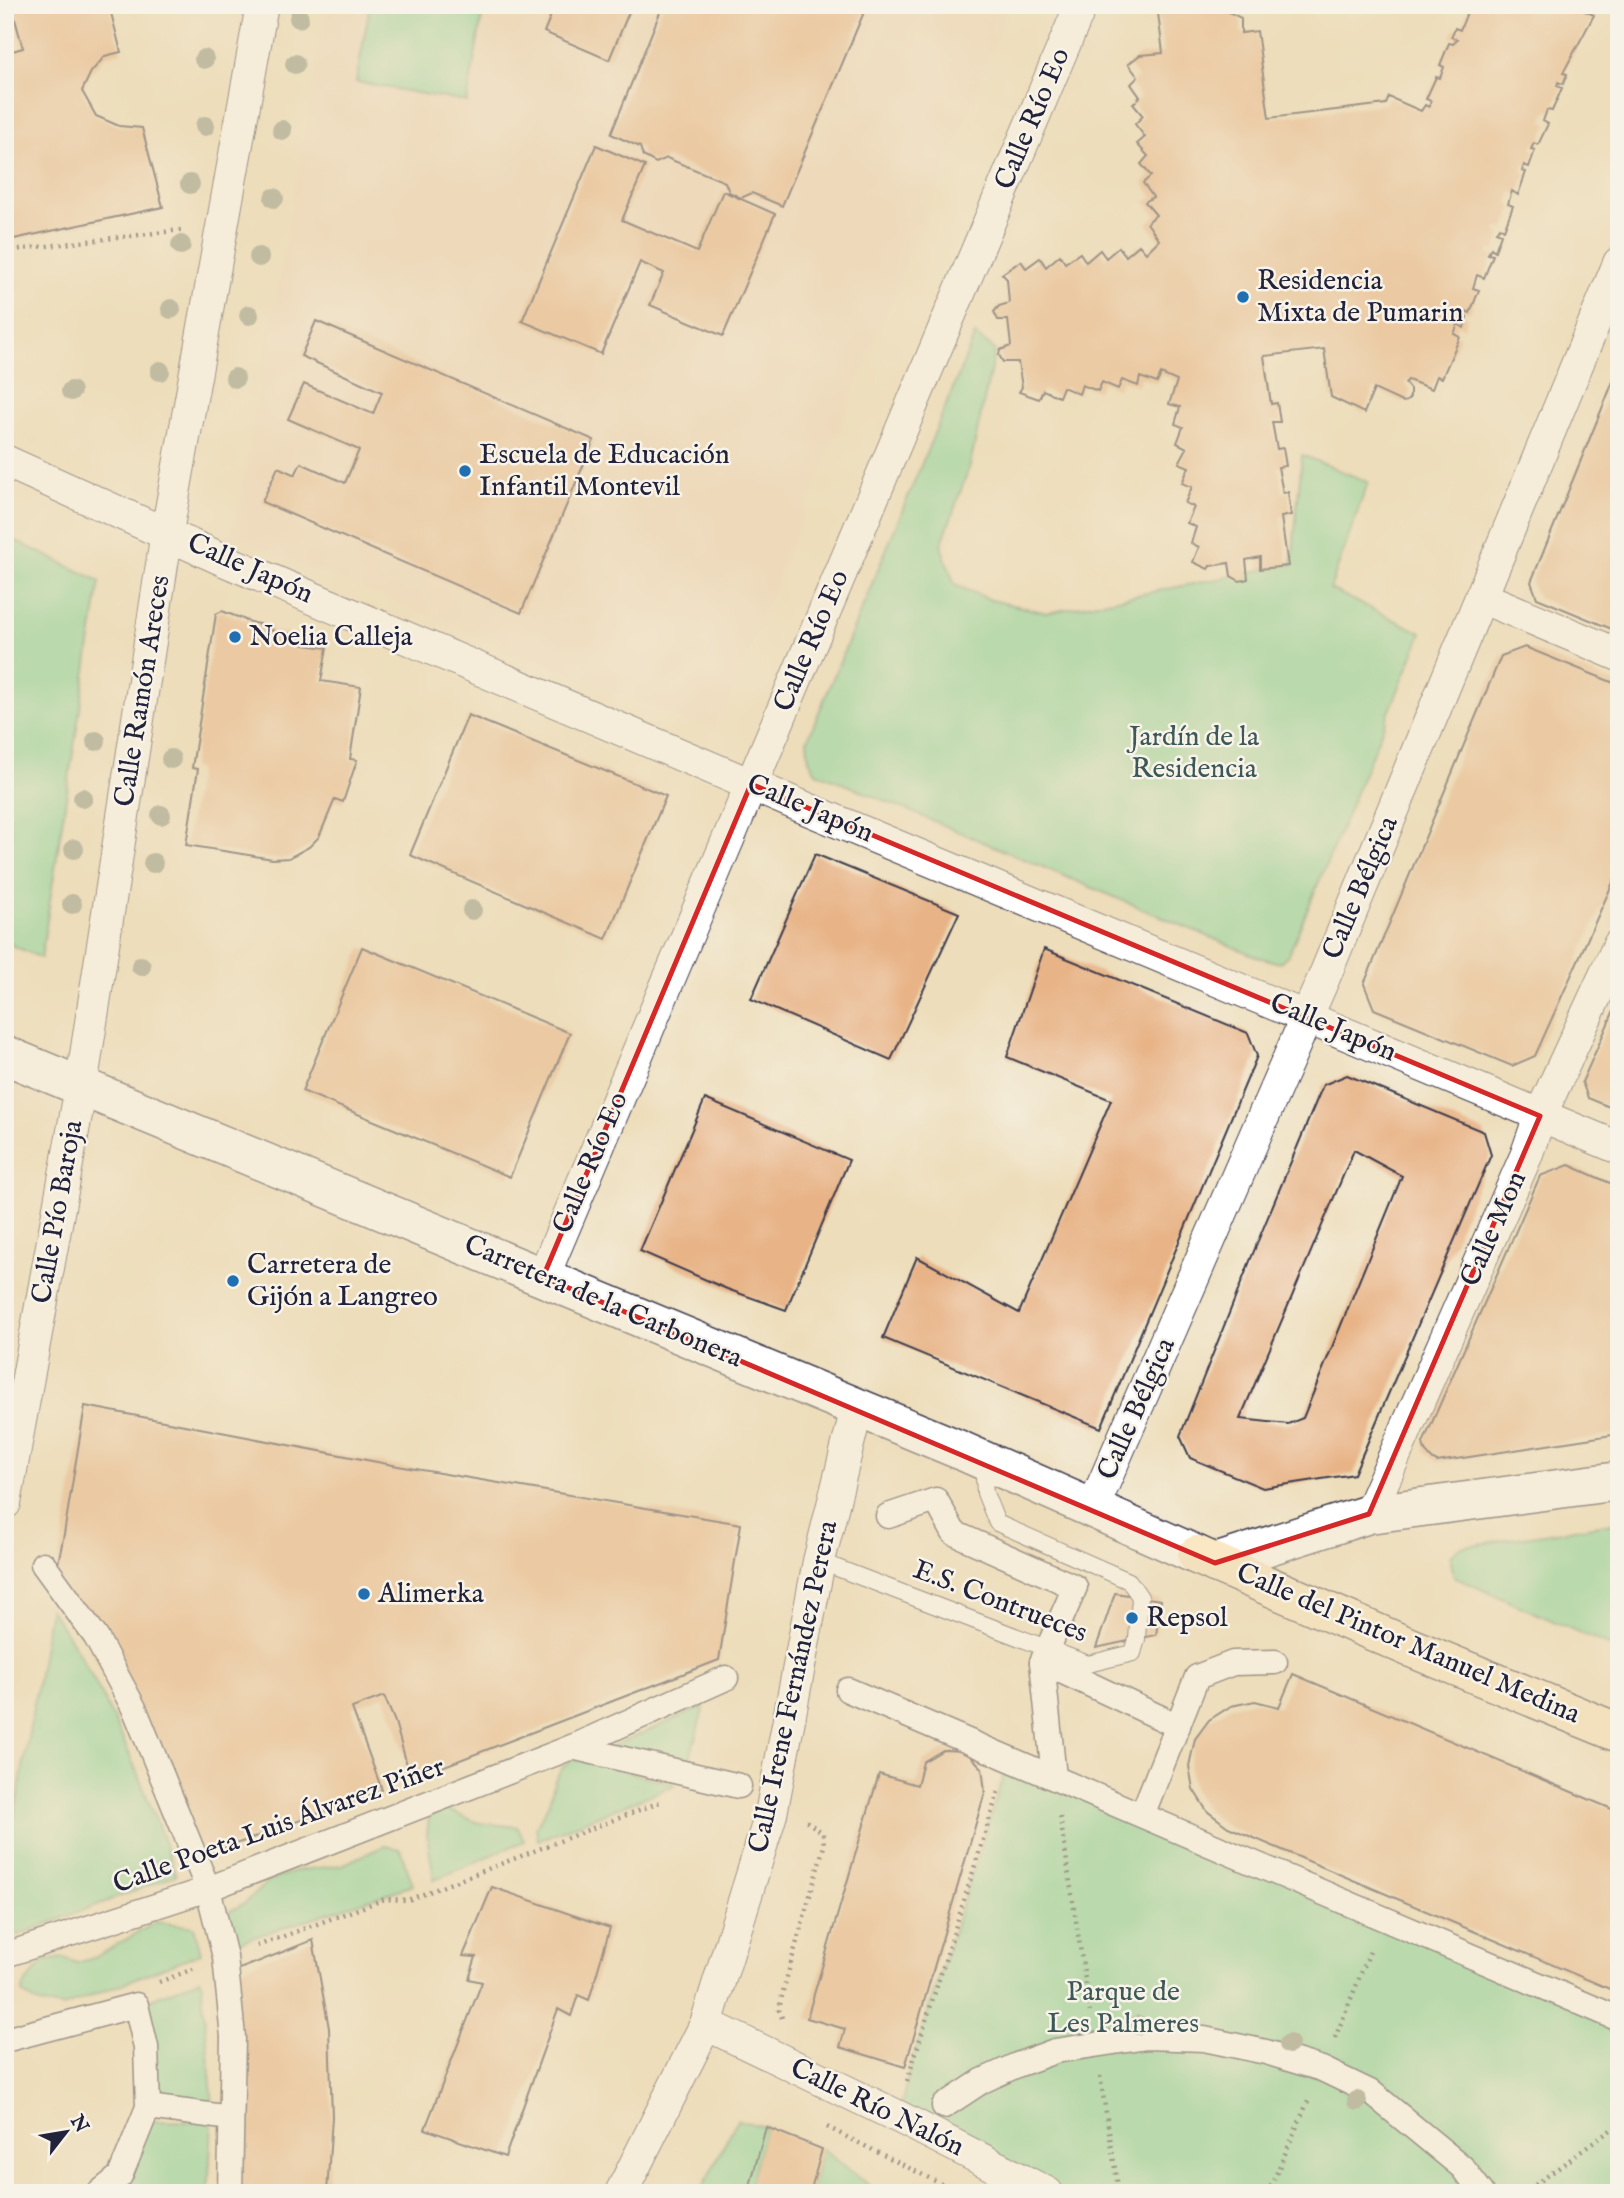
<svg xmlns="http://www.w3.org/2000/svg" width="1624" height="2198" font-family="'IM FELL English',serif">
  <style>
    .built { fill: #efd6bb }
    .green { fill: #7dd69c; stroke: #507c6c; stroke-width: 2 }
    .building { fill: #e8b487; fill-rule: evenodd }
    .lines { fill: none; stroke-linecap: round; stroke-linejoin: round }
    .service-casing { stroke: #403e4e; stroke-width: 18 }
    .pedestrian-casing { stroke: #403e4e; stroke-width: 27 }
    .minor-casing { stroke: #403e4e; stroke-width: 34 }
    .tertiary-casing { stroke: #403e4e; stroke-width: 41 }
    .secondary-casing { stroke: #403e4e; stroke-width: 41 }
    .path { stroke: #403e4e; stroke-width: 4.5; stroke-dasharray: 2 5; stroke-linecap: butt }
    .service { stroke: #fff; stroke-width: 16 }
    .pedestrian { stroke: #fff; stroke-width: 24 }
    .minor { stroke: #fff; stroke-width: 32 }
    .tertiary { stroke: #fff; stroke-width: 38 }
    .secondary { stroke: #fae7c3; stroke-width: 38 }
    .tree { fill: #8c9484 }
    .marked { fill: none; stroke: #d62828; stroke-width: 5; stroke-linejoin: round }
    .poi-dot { fill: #1f6fb2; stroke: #f7f3e8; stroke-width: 2.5 }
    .labels { text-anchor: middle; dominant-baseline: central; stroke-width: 5; stroke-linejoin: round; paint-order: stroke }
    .street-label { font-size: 28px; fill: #22223b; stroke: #f7f3e8 }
    .poi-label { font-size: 28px; fill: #22223b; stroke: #f7f3e8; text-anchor: start }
    .park-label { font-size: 28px; fill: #3d5858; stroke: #f7f3e8 }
  </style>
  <rect width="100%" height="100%" fill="#f7f3e8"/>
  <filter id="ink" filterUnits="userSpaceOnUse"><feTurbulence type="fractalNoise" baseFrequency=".0143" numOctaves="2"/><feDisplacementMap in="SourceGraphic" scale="14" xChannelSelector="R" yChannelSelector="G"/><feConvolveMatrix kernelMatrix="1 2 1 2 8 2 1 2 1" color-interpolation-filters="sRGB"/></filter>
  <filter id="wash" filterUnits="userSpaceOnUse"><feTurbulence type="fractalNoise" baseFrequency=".00686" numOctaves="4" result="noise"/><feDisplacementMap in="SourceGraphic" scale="28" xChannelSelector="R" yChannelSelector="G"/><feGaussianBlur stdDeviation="1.57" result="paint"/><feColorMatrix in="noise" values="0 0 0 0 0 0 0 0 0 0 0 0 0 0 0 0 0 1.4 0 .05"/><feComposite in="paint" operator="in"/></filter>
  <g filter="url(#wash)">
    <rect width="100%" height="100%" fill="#edddba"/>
    <polygon class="built" points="328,5 1011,5 715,732 233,536"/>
    <g class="green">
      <polygon points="370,5 484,5 467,102 356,82"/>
      <polygon points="975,335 995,350 970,465 941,546 955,585 991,600 1047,613 1292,564 1302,455 1368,482 1330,589 1422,633 1289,954 1279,963 1255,956 816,772 809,760 807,741"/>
      <polygon points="5,536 100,581 41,958 5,942"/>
      <polygon points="1619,1522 1619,1650 1454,1577 1450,1556 1460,1547"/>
      <path d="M50,1609C107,1689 143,1783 176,1875L5,1940V1873Z"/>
      <polygon points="704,1706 688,1765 611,1747"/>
      <polygon points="1009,1758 1619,2019 1619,2193 1047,2193 899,2117 910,2067"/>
      <polygon points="585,1759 675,1785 538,1840 536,1827 549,1803 555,1780 563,1767 573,1760"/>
      <polygon points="443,1808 479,1823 518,1827 524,1841 434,1880 427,1834 429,1817"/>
      <polygon points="384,1846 400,1849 413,1885 227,1946 222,1915 245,1903 267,1882 295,1871 342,1865"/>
      <polygon points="156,1922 194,1927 201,1953 63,2007 39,2004 22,1993 25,1984 44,1961 64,1958 77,1963 94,1958"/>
      <polygon points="201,1979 213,2105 147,2096 136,2005"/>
      <polygon points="737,2120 766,2127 748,2193 700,2193"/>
      <polygon points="151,2121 212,2122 208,2193 108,2193"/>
      <polygon points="822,2149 874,2189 873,2193 810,2193"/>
    </g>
    <g id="blocks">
      <g class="building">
        <polygon points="11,5 109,5 121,52 105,56 91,72 82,91 96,116 119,126 142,128 163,207 9,240 5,225 5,53 23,48"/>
        <polygon points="555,5 632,5 609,60 544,32"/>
        <polygon points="663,5 867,5 782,206 752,193 741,198 729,192 725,182 667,158 656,163 643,156 640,147 611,134"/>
        <polygon points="1157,5 1215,5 1241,18 1241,33 1257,31 1269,118 1386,104 1389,97 1421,111 1425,105 1429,107 1431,101 1426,99 1436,77 1440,78 1444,67 1440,65 1449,43 1453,44 1457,39 1451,37 1455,28 1460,30 1470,5 1588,5 1585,11 1594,15 1563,73 1567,74 1563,84 1558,82 1557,86 1562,88 1552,111 1547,110 1543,121 1548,124 1538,145 1534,143 1531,149 1535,150 1529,167 1524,165 1522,171 1526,172 1518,195 1512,191 1508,204 1513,206 1504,230 1499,227 1496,232 1501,234 1495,251 1491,248 1488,254 1493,255 1484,278 1477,275 1473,288 1479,290 1470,313 1464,310 1462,315 1467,317 1464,328 1458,324 1454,334 1460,337 1442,378 1437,376 1432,389 1408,380 1405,383 1410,389 1410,397 1407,401 1402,402 1374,389 1364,413 1331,397 1324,349 1264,356 1271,404 1277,403 1280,422 1272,422 1277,449 1283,448 1286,466 1278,467 1283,493 1288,492 1291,515 1281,517 1288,566 1260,569 1260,557 1246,560 1248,579 1240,581 1231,576 1229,563 1210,566 1208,569 1193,562 1199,547 1191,543 1196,527 1187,523 1194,507 1185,503 1192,487 1182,483 1189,467 1179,463 1187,448 1177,443 1183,427 1175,424 1180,407 1169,404 1177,381 1161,374 1157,383 1140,377 1138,386 1122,380 1118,389 1102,382 1098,391 1082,385 1079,394 1063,387 1059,397 1043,390 1039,399 1019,392 1022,387 1018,362 1003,362 999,355 1000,350 1011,346 1008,320 998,320 994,312 999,306 1009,303 1007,279 1002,274 1021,261 1026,268 1040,258 1046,267 1060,255 1065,263 1080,253 1086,262 1100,250 1106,258 1119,247 1126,256 1139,245 1146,253 1159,240 1147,223 1156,215 1145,202 1153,197 1143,183 1151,176 1141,164 1148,156 1137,144 1145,137 1135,124 1143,116 1133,104 1140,97 1131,84 1138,77 1128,64 1140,55 1163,53"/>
        <polygon points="596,145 645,166 622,220 697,252 723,191 775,214 723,336 650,305 664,273 640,262 601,354 522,321"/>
        <polygon points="316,321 594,440 521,613 262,502 278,467 295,475 301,463 345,483 359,450 288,419 304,384 373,414 382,392 301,356"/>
        <polygon points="1619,367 1619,632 1537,598 1531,582"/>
        <polygon points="222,611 253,623 272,626 272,631 291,634 289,638 305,641 304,645 327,648 321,681 361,687 350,759 357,760 343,802 335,799 319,837 309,847 289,858 273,859 186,845 198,769 192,768 216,614"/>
        <polygon points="1525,647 1619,685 1619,869 1535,1056 1512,1066 1374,1009 1364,984 1501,656"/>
        <polygon points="468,715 666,796 606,939 410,855"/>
        <polygon points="815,854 959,913 891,1060 751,999"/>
        <polygon points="362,947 570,1033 510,1177 302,1091"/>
        <polygon points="1044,949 1248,1033 1257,1056 1101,1428 883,1338 917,1257 1019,1313 1111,1100 1007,1057"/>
        <polygon points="1619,999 1619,1111 1588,1098 1582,1082"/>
        <path d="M1347,1075L1484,1132L1491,1155L1354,1474L1263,1488L1190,1458L1180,1436L1260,1236L1323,1085ZM1354,1150L1402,1176L1303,1418L1288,1424L1240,1419Z"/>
        <polygon points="705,1099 849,1160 786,1310 727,1289 640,1251"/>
        <polygon points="1569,1165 1619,1187 1619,1434 1437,1462 1433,1460 1425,1451 1423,1443 1540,1176"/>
        <polygon points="85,1406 398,1466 741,1524 719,1660 411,1779 395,1722 384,1696 352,1708 382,1790 198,1858 55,1578 64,1534"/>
        <polygon points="1115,1593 1161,1600 1156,1635 1096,1648"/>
        <polygon points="1293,1674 1619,1812 1619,1993 1228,1827 1207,1811 1193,1789 1189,1766 1195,1739 1209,1720 1231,1706 1255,1701 1279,1707"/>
        <polygon points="943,1750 966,1751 982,1768 985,1792 905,2067 840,2047 845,2029 807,2018 879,1774 917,1785 923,1762"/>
        <polygon points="492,1887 610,1928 589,2000 578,1995 571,2016 558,2009 505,2157 425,2129 482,1982 469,1979 476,1957 463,1956"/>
        <polygon points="313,1940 329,2028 332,2117 327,2193 240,2193 232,1972"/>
        <polygon points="766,2127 822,2149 810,2193 748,2193"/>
      </g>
    </g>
  </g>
  <g filter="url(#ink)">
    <use href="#blocks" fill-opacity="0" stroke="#403e4e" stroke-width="2"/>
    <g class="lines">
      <defs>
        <polyline id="service" points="819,1561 1088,1664 1133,1653 1137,1639 1140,1597 1129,1581 997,1523 985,1493 983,1463"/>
        <g id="pedestrian">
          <polyline points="888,1516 936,1500 954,1533 1075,1587 1042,1662 1178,1726"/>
          <polyline points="43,1564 96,1637 135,1710 208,1889 225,1957 233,2037 230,2193"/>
          <polyline points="1042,1662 1054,1777"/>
          <polyline points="848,1690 1619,2019"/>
          <polyline points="572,1747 739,1786"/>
          <polyline points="1142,1815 1197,1677 1233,1663 1275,1662"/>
          <polyline points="5,1955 208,1889 572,1747 726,1678"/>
          <polyline points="5,2040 136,2005 146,2047 148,2107 120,2176 99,2193"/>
          <polyline points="944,2106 982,2081 1017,2065 1055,2051 1147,2037 1204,2039 1266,2052 1322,2069 1372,2093 1462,2167 1482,2193"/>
          <polyline points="148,2107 231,2118"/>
        </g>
        <g id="minor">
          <polyline points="5,461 226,561 810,810 1619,1148"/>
          <polyline points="1481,597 1619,655"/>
          <polyline points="543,1277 1081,5"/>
          <polyline points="5,1503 81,1087 167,532 262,5"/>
          <polyline points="1093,1508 1325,975 1619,263"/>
          <polyline points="1369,1514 1526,1156 1540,1116 1619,945"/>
          <polyline points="706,2024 899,2117 1047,2193"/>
          <polyline points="621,2193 706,2024 771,1814 819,1561 857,1408"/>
        </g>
        <g id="tertiary">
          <polyline points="5,1055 960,1450 1197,1555"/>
          <polyline points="1215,1563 1369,1514 1619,1481"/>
        </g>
        <polyline id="secondary" points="1197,1555 1409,1647 1619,1733"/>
      </defs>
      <use href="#service" class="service-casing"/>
      <use href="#pedestrian" class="pedestrian-casing"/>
      <use href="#minor" class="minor-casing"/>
      <use href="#tertiary" class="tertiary-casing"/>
      <use href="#secondary" class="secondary-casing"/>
      <g class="path">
        <polyline points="5,251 181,230"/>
        <polyline points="1060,1817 1090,2012"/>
        <polyline points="257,1946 385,1899 408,1900 660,1802"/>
        <polyline points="159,1982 193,1969"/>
        <polyline points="782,2018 779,2010 783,1991 824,1846 823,1833 806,1821"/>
        <polyline points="1335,2038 1371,1949"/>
        <polyline points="1100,2076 1119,2193"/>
        <polyline points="907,2081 999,1789"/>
        <polyline points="827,2127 957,2192"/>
        <polyline points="1268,2193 1308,2101"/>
        <polyline points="1524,2193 1619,2124"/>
      </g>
      <use href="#service" class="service"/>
      <use href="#pedestrian" class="pedestrian"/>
      <use href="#minor" class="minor"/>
      <use href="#tertiary" class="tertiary"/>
      <use href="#secondary" class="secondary"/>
    </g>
    <g class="tree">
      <circle cx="299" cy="18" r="10"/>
      <circle cx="204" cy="59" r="10"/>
      <circle cx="295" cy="64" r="10"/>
      <circle cx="205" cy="126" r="10"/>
      <circle cx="282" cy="130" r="10"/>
      <circle cx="190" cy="184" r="10"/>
      <circle cx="274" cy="198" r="10"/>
      <circle cx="181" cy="245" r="10"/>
      <circle cx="259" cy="257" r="10"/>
      <circle cx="171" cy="309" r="10"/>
      <circle cx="249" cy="315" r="10"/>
      <circle cx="160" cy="371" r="10"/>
      <circle cx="235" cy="378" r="10"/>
      <circle cx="71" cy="391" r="10"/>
      <circle cx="96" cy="741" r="10"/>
      <circle cx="171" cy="759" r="10"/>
      <circle cx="83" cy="798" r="10"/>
      <circle cx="161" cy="815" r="10"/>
      <circle cx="74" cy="849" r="10"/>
      <circle cx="153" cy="863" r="10"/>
      <circle cx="72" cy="904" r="10"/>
      <circle cx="472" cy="910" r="10"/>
      <circle cx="141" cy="966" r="10"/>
      <circle cx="1138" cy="2025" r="10"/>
      <circle cx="1289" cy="2044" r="10"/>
      <circle cx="1357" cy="2101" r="10"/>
    </g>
  </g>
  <path d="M0 0H1624V2198H0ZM751,784L1540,1116L1369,1514L1215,1563L543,1277Z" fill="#edddba" fill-opacity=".55" fill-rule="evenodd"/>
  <path class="marked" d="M751,784L1540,1116L1369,1514L1215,1563L543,1277Z"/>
  <g class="poi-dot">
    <circle cx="1243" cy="297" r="7"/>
    <circle cx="465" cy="471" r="7"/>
    <circle cx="235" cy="637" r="7"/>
    <circle cx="233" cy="1281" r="7"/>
    <circle cx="364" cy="1594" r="7"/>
    <circle cx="1132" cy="1618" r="7"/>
  </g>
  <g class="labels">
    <g class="street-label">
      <text transform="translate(1033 119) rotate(-67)">Calle Río Eo</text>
      <text transform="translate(250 569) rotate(24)">Calle Japón</text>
      <text transform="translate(812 641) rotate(-67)">Calle Río Eo</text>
      <text transform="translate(143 691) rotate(-81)">Calle Ramón Areces</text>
      <text transform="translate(810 809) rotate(23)">Calle Japón</text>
      <text transform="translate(1361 888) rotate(-67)">Calle Bélgica</text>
      <text transform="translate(1333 1028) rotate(23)">Calle Japón</text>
      <text transform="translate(591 1163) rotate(-67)">Calle Río Eo</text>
      <text transform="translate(58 1212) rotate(-80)">Calle Pío Baroja</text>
      <text transform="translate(1494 1229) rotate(-66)">Calle Mon</text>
      <text transform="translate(603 1302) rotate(23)">Carretera de la Carbonera</text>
      <text transform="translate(1137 1409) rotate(-66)">Calle Bélgica</text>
      <text transform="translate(1000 1602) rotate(21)">E.S. Contrueces</text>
      <text transform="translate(1408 1644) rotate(23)">Calle del Pintor Manuel Medina</text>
      <text transform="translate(794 1687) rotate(-78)">Calle Irene Fernández Perera</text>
      <text transform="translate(279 1826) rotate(-20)">Calle Poeta Luis Álvarez Piñer</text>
      <text transform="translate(877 2108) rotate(26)">Calle Río Nalón</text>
    </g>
    <g class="poi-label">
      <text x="1257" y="281">Residencia<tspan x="1257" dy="32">Mixta de Pumarin</tspan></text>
      <text x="479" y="455">Escuela de Educación<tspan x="479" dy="32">Infantil Montevil</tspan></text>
      <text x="249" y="637">Noelia Calleja</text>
      <text x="247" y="1265">Carretera de<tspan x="247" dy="32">Gijón a Langreo</tspan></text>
      <text x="378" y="1594">Alimerka</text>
      <text x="1146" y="1618">Repsol</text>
    </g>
    <g class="park-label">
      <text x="1194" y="737">Jardín de la<tspan x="1194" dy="32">Residencia</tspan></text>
      <text x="1123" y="1992">Parque de<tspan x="1123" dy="32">Les Palmeres</tspan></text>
    </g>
  </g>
  <rect width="1624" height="2198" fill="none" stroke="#f7f3e8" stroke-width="28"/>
  <g transform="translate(66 2132) rotate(59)" stroke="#f7f3e8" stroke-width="5" paint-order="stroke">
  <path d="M0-5L12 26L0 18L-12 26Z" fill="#22223b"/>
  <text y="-10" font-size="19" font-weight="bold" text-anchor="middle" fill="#22223b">N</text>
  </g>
</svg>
